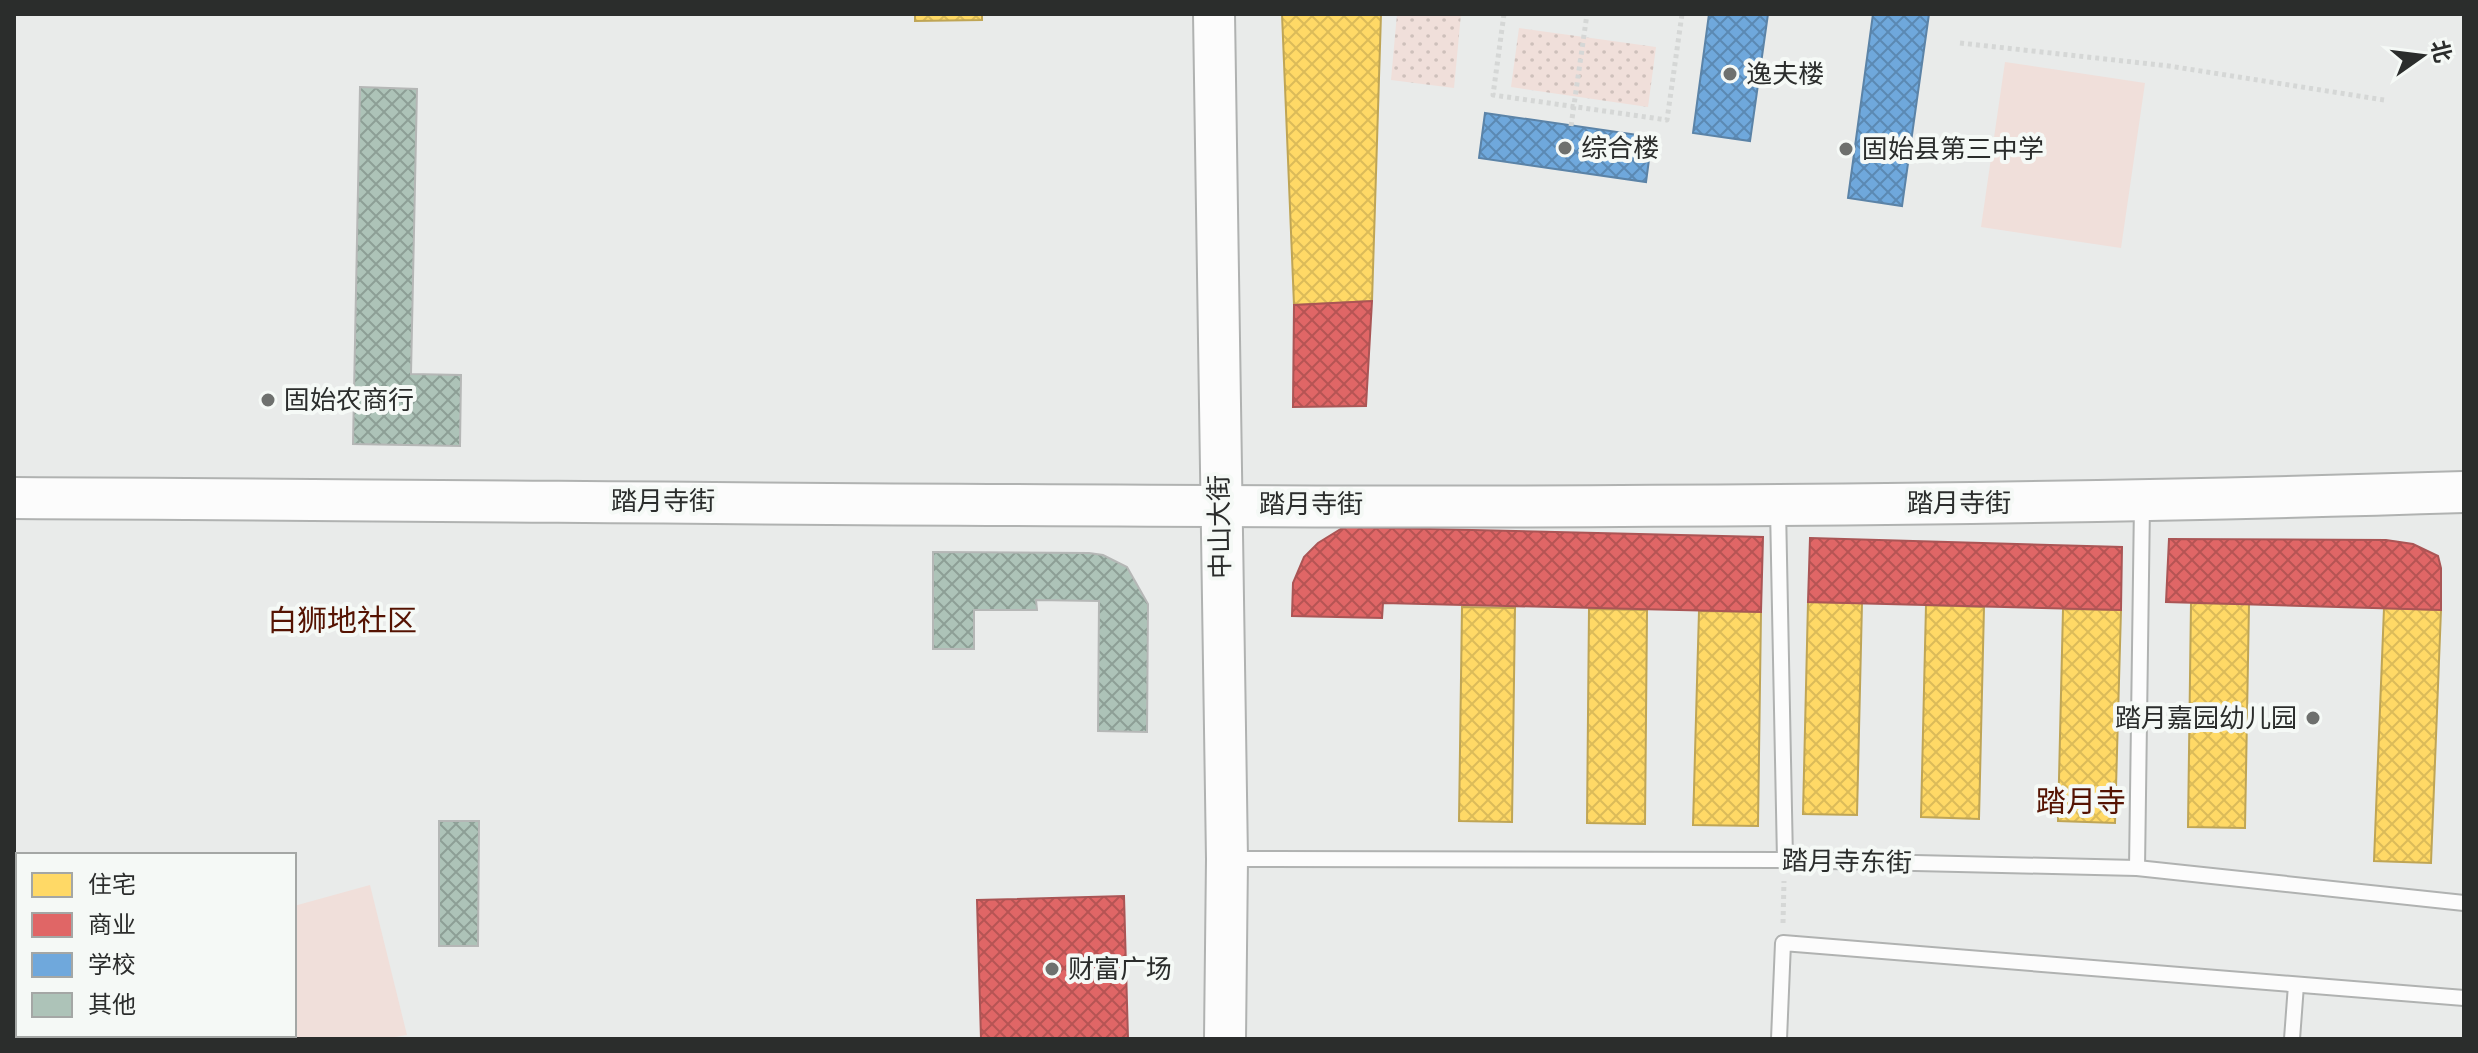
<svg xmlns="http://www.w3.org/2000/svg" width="2478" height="1053" font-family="'Fira Sans Condensed','Noto Sans SC',sans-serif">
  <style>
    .grass { fill: #f0dfda }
    .garden { fill: url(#garden-dots) }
    .homes { fill: url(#homes-cross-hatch); stroke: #bfa555; stroke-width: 2 }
    .shops { fill: url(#shops-cross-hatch); stroke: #a55; stroke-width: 2 }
    .schools { fill: url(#schools-cross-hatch); stroke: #5b83a7; stroke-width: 2 }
    .building { fill: url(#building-cross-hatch); stroke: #b5b7b6; stroke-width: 2 }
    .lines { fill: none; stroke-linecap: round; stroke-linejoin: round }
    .lane-casing { stroke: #b0b2b1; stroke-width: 18 }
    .secondary-casing { stroke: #b0b2b1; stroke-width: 44 }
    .path { stroke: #d5d7d6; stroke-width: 5; stroke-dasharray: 4 4; stroke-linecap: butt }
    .lane { stroke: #fcfcfc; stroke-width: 14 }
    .secondary { stroke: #fcfcfc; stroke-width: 40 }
    .poi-dot { fill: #6e706e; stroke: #f5f9f6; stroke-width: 3 }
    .labels { text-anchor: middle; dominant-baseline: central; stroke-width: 8; stroke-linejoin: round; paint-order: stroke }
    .poi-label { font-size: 26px; fill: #2b2d2c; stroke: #f5f9f6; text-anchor: start }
    .street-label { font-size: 26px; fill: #2b2d2c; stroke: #f5f9f6 }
    .quarter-label { font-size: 30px; fill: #551302; stroke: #f5f9f6 }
  </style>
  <defs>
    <pattern id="garden-dots" width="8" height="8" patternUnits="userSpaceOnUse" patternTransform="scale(2)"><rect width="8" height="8" fill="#f0dfda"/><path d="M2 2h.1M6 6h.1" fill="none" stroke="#cec0bb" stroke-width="1.8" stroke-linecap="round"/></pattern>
    <pattern id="homes-cross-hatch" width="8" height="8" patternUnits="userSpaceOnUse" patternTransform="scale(2)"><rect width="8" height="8" fill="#ffd966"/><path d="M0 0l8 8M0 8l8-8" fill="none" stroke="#dbbb59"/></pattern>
    <pattern id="shops-cross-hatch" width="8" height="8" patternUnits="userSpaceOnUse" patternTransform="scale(2)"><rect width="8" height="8" fill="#e06666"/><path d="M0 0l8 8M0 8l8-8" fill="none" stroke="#b65454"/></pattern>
    <pattern id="schools-cross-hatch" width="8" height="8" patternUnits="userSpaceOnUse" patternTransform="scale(2)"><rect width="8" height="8" fill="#6fa8dc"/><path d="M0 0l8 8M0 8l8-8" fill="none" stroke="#5b89b3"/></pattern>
    <pattern id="building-cross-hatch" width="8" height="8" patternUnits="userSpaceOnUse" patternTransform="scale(2)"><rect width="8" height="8" fill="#adc3b8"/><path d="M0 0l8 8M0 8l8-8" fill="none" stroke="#8d9f96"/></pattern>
  </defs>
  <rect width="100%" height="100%" fill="#e9ebea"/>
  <g class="grass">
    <polygon points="2005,62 2145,83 2121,248 1981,227"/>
    <polygon points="370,885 407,1035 383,1039 290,1039 289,1035 294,1035 294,906"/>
  </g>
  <g class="garden">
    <polygon points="1397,14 1461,14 1454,88 1391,80"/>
    <polygon points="1519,28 1656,47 1648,107 1511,87"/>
  </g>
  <g class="homes">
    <polygon points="915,14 982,14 982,20 915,21"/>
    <polygon points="1282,14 1381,14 1372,301 1294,305"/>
    <polygon points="1808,602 1862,603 1857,815 1803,814"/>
    <polygon points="2191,603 2249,604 2245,828 2188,827"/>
    <polygon points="1926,605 1984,607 1979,819 1921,817"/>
    <polygon points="1462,607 1515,608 1512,822 1459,821"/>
    <polygon points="2384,608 2441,610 2431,863 2374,861"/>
    <polygon points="1589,609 1647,610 1645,824 1587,823"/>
    <polygon points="2063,609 2121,610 2115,823 2058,821"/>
    <polygon points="1699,611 1761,612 1758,826 1693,825"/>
    <rect x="143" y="1035" width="100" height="4"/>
  </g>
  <g class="shops">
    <polygon points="1372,301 1366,406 1293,407 1294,305"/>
    <polygon points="1344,527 1763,537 1761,612 1383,603 1382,618 1292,616 1293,583 1304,557 1318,543"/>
    <polygon points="1810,538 2122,547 2121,610 1808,602"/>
    <polygon points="2169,539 2386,540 2413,544 2438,556 2441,568 2441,610 2166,602"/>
    <polygon points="1124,896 1128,1039 981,1039 977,900"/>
  </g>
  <g class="schools">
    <polygon points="1709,14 1768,14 1750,141 1693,133"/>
    <polygon points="1873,14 1929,14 1902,206 1848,198"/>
    <polygon points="1485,113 1652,137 1646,182 1479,158"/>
  </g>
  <g class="building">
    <polygon points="360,87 417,89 411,374 461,375 460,446 353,444"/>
    <polygon points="933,552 1089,553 1103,555 1127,567 1148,604 1147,732 1098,731 1099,601 1036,600 1037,610 974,610 974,649 933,649"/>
    <polygon points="439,821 479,821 478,946 439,946"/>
  </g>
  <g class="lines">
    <defs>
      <g id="lane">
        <polyline points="1778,508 1785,860"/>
        <polyline points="1228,859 1785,860 2137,868 2464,903"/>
        <polyline points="2137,868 2142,503"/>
        <polyline points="1779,1039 1783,943 2464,998"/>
        <polyline points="2292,1039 2296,985"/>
      </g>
      <g id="secondary">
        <polyline points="1214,14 1227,859 1225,1039"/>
        <path d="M14,498C830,502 1648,518 2464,492"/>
      </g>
    </defs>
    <use href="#lane" class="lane-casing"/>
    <use href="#secondary" class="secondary-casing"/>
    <g class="path">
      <polyline points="1504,14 1493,95 1667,120 1682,14"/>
      <polyline points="1960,43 2169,66 2384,100"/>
      <polyline points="1571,126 1587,14"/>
      <polyline points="1783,923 1784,881"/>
    </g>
    <use href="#lane" class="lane"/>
    <use href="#secondary" class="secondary"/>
  </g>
  <g class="poi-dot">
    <circle cx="1730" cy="74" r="8"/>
    <circle cx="1565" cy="148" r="8"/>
    <circle cx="1846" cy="149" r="8"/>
    <circle cx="268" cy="400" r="8"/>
    <circle cx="2313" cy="718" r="8"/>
    <circle cx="1052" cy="969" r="8"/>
  </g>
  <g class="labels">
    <g class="poi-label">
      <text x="1746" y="74">逸夫楼</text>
      <text x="1581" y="148">综合楼</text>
      <text x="1862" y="149">固始县第三中学</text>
      <text x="284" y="400">固始农商行</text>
      <text x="2297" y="718" text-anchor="end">踏月嘉园幼儿园</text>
      <text x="1068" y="969">财富广场</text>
    </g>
    <g class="street-label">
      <text x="663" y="501">踏月寺街</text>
      <text x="1959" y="503">踏月寺街</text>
      <text x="1311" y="504">踏月寺街</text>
      <text transform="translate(1220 527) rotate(-91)">中山大街</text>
      <text transform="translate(1847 862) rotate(1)">踏月寺东街</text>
    </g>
    <g class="quarter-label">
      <text x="342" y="621">白狮地社区</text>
      <text x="2081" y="802">踏月寺</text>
    </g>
  </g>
  <rect width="2478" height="1053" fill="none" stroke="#2b2d2c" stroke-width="32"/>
  <rect x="16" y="853" width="280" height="184" fill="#f5f9f6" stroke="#a4a7a5" stroke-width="2"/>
  <rect x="32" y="873" width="40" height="24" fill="#ffd966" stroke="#a4a7a5" stroke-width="2"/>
  <text x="88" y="893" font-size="24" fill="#2b2d2c">住宅</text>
  <rect x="32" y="913" width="40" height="24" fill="#e06666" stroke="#a4a7a5" stroke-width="2"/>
  <text x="88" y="933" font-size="24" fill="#2b2d2c">商业</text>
  <rect x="32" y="953" width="40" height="24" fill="#6fa8dc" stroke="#a4a7a5" stroke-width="2"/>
  <text x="88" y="973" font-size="24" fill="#2b2d2c">学校</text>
  <rect x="32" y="993" width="40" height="24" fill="#adc3b8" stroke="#a4a7a5" stroke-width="2"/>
  <text x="88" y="1013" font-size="24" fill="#2b2d2c">其他</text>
  <g transform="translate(2422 56) rotate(76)" stroke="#f5f9f6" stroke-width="6" paint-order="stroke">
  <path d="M0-6L14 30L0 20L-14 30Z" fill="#2b2d2c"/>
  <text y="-12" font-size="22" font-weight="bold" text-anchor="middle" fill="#2b2d2c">北</text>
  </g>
</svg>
